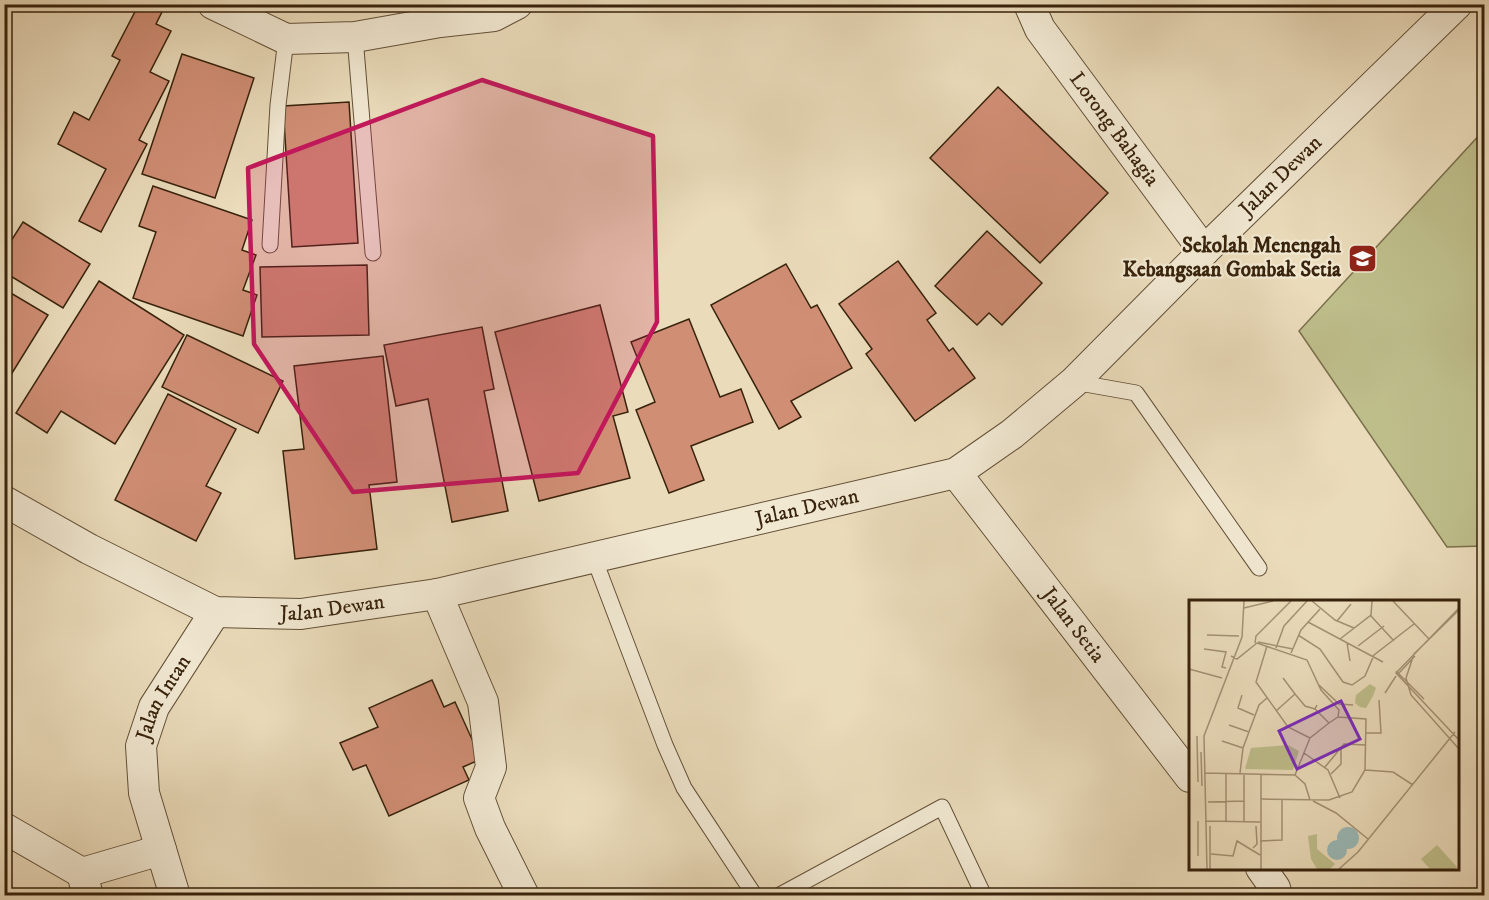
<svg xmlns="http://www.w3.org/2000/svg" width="1489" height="900" font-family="'IM FELL DW Pica',serif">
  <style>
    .green { fill: #bebe8b; stroke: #7b704c; stroke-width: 1.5 }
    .building { fill: #d08e75; stroke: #38230c; stroke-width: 1.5 }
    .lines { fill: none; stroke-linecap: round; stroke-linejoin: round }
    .service-casing { stroke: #645138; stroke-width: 17 }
    .minor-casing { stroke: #645138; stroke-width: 32 }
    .service { stroke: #f1e8d2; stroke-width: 15 }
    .minor { stroke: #f1e8d2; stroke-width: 30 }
    .marked { fill: #c2185b; fill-opacity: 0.2; stroke: #c2185b; stroke-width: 4.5; stroke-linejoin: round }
    .labels { text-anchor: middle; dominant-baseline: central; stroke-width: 4.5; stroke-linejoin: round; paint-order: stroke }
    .street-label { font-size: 21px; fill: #38230c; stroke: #f1e8d2 }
    .poi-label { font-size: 21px; font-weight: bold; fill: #38230c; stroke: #f1e8d2; text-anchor: end }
    .inset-road { fill: none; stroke: #a39174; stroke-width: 1.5 }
    .view { fill: #7b2cbf; fill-opacity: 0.15; stroke: #7b2cbf; stroke-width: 3 }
    .inset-edge { fill: none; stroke: #38230c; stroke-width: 3 }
  </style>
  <rect width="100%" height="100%" fill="#eadbba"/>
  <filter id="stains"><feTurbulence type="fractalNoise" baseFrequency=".00333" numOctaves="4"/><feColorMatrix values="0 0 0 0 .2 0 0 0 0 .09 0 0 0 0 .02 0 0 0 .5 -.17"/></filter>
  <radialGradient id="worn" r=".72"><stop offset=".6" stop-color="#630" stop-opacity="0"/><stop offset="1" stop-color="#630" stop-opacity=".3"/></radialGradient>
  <polygon class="green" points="1484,130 1484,546 1447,547 1299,331"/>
  <g class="building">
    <polygon points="4,4 14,4 4,19"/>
    <polygon points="139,4 165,6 156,24 171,31 150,72 169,81 139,140 147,144 101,232 79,221 106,169 58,144 74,112 89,120 120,60 112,56"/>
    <polygon points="182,54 254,78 215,198 142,174"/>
    <polygon points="998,87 1108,193 1040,263 930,158"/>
    <polygon points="349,102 358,243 292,247 283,106"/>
    <polygon points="153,186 252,220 242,250 256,255 243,290 257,295 243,336 133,298 156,232 139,226"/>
    <polygon points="23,222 90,264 63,308 4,272 4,252"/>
    <polygon points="987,231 1042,283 1002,325 989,313 977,325 935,286"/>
    <polygon points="898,261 936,313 927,320 949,351 953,348 975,378 915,421 866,354 872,349 839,304"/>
    <polygon points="786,264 811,308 817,305 852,368 791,401 801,417 779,429 711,305"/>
    <polygon points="367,265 369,335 262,337 260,267"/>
    <polygon points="99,281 184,335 115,444 61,411 47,433 16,413"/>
    <polygon points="4,289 48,315 4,386"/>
    <polygon points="600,305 628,412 613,416 630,478 539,501 495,332"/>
    <polygon points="689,319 720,397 741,389 753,422 691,446 704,480 669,493 636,410 655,402 631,342"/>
    <polygon points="482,327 494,389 484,391 508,511 452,522 428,399 396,406 384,345"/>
    <polygon points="187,335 283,381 258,433 162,387"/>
    <polygon points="383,356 397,482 369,485 377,549 295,559 283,451 304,449 294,366"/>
    <polygon points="168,394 236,429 206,486 221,493 196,541 115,500"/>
    <polygon points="432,680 444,707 455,702 481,759 463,767 469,780 389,816 366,765 353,770 340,743 378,727 369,708"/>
  </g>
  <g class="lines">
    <defs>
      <g id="service">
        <polyline points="355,37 373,253"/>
        <polyline points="270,245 278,105 286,39"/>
        <polyline points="1074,382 1136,393 1259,568"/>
        <polyline points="594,558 665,745 684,788 755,896"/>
        <polyline points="778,896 942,807 984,896"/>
      </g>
      <g id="minor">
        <polyline points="213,4 286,39 355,37 440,22 494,16 517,4"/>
        <path id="s1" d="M1029,4L1040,29L1204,251"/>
        <path id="s2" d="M956,473L1190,777"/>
        <path id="s3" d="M4,501L89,549L215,612L301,614L437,594L956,473L1012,434L1074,382L1204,251L1457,4"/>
        <polyline points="437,594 483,702 491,767 479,798 490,828 524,896"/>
        <polyline points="4,828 82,873 88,896"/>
        <polyline points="1261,868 1275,888 1277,896"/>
        <polyline points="82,873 161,850"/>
        <path id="s4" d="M175,896L144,793L141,746L154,707L215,612"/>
      </g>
    </defs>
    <use href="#service" class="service-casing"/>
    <use href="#minor" class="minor-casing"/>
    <use href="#service" class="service"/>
    <use href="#minor" class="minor"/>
  </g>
  <path class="marked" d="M482,80L653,136L657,322L578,473L353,492L254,344L248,168Z"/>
  <defs>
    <symbol id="school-square" viewBox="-11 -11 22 22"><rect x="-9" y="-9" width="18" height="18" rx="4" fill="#8f2418" stroke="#f1e8d2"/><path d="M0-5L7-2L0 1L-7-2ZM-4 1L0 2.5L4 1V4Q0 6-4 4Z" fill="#fff"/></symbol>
  </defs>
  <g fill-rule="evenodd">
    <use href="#school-square" x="1346" y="242" width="33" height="33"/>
  </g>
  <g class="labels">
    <g class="street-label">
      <text stroke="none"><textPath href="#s1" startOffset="152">Lorong Bahagia</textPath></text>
      <text stroke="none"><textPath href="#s3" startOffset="1436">Jalan Dewan</textPath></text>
      <text stroke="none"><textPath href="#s3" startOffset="842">Jalan Dewan</textPath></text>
      <text stroke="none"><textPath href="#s3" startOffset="356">Jalan Dewan</textPath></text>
      <text stroke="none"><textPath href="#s2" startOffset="192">Jalan Setia</textPath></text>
      <text stroke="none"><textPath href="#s4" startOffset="208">Jalan Intan</textPath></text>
    </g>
    <g class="poi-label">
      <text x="1341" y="246">Sekolah Menengah<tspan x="1341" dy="24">Kebangsaan Gombak Setia</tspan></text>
    </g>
  </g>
  <g transform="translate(1189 600)">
    <rect width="270" height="270" fill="#eadbba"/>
    <path d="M181,84L187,88L184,96L177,108L171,107L166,103L167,95ZM99,145L110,151L104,170L56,169L62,148ZM128,234V249L146,264L141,269H128L122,259L119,236ZM248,245L268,267L266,269H241L232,259Z" fill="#bebe8b"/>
    <path d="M148 238a11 11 0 1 1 22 0a11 11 0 1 1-22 0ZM138 250a10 10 0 1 1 20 0a10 10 0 1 1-20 0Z" fill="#9ab9b7"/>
    <path class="inset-road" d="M123,1L146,20L165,28M204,1L240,39M55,8L84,1M270,8L207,73L270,140M270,10L225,54L217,78L222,95L270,149M182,16L205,41M148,21L162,4M119,22L194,62M18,35L50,36M109,35L131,49L154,82L163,85L176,76L185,55L225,24M151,39L182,15L183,1M69,42L104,49M66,43L67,36L102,1M158,43L161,61M78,46L67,82L99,127L121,138M169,46L195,26M87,48L95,26L118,1M15,49L37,52L33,67L37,68M102,53L112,30L131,9M42,56L48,59L68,43L118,60L132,90L150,110L149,117M0,69L33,78M207,71L235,99M209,74L226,56M130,85L150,104L164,105M196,93L207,76M106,94L116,106L126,109M53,95L49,108L65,115M128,105L126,109L140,123M87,111L106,94L94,78M40,125L60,132M177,133H192L190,100M8,136L9,182M33,141L54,148M12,152L13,186M115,153L139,170L151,198M136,167L155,144L177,145M176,170L204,172L224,185M16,173L106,175L116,184L121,200M37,173V221M51,173L54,148L70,105L78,98M55,174V221M142,174L152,164V147M71,199L140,200L163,192L176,170L177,119L149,117L140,123L121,138L106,175M124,201L147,213L179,239M19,202L55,201M9,221V256M17,221L71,222M21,226V269M71,241L93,240V199M64,248L68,244L67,226M22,254L44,256L48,241L71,255M18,269L15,136L53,37L55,1M72,269V174M150,269L169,252L266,132"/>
    <path class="view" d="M152,101L171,139L108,169L90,131Z"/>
    <rect width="270" height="270" class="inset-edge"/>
  </g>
  <rect width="1489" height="900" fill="none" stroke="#eadbba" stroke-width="24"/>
  <rect x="6" y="6" width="1477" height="888" fill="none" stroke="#38230c" stroke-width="3"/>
  <rect x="12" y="12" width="1465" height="876" fill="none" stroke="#38230c" stroke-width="1.5"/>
  <rect width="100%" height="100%" filter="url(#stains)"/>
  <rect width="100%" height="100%" fill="url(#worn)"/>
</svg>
